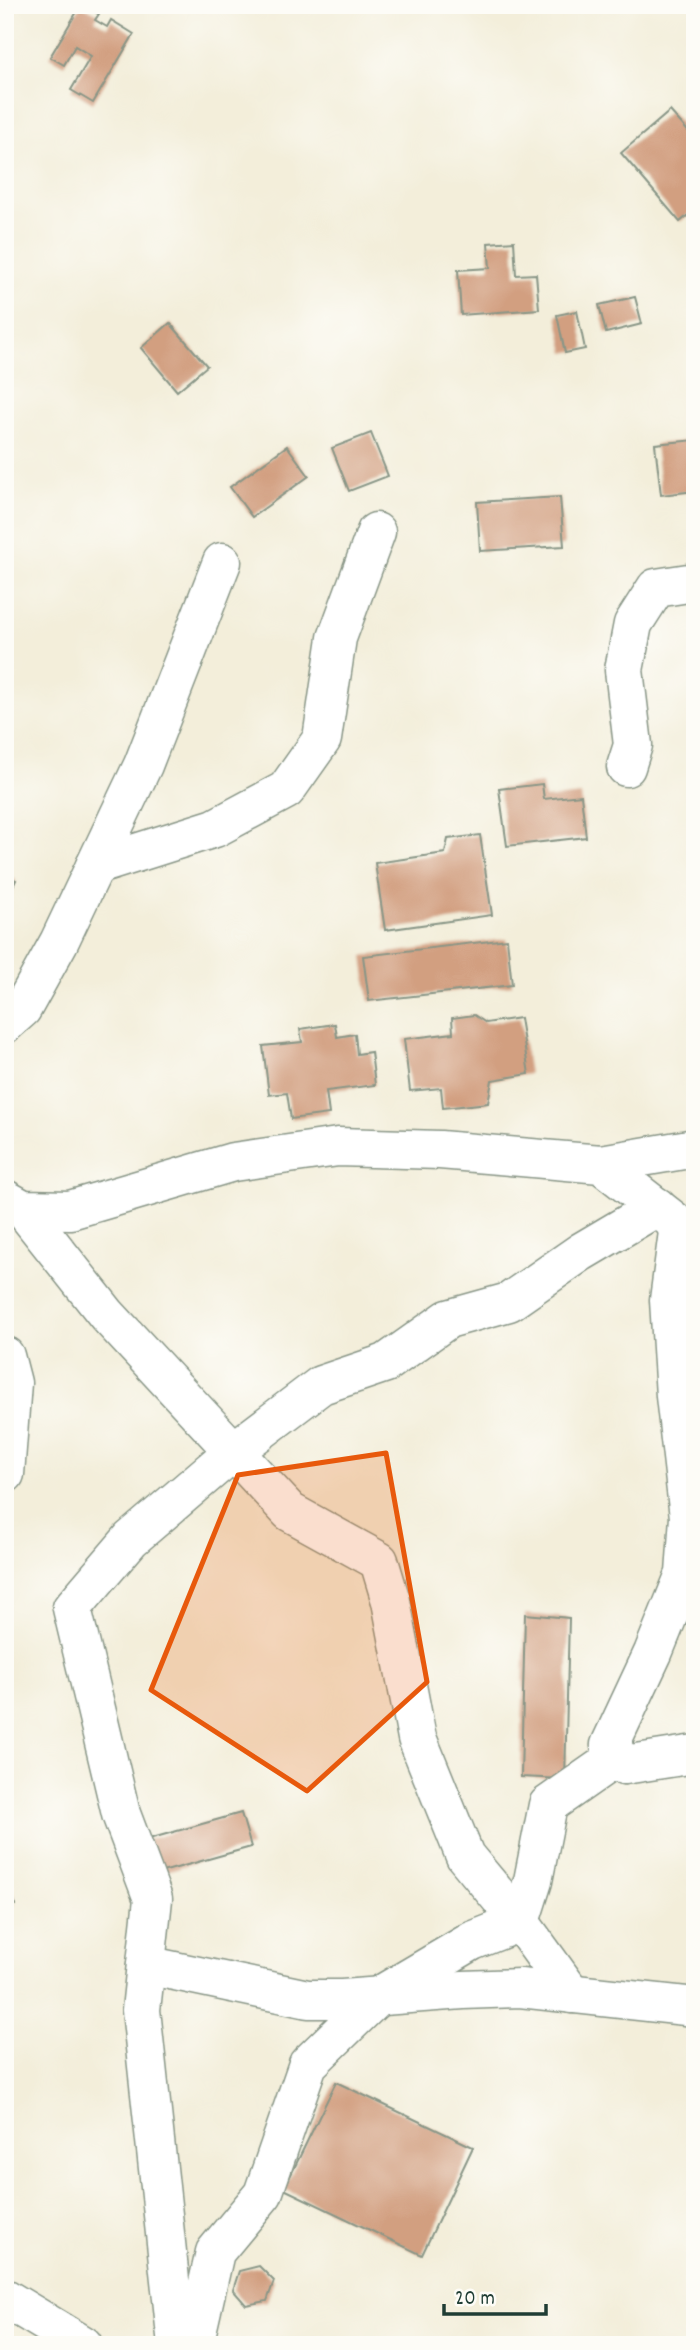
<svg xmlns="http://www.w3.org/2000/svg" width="700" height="2350" font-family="Dekko,sans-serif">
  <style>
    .building { fill: #d29f80 }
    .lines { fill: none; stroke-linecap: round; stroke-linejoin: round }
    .minor-casing { stroke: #899687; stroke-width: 41 }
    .minor { stroke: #fff; stroke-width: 38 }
    .marked { fill: #e8590c; fill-opacity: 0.2; stroke: #e8590c; stroke-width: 5; stroke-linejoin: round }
  </style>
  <rect width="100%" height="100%" fill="#fdfcf7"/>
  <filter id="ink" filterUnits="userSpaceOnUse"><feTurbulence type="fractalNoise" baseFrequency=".0143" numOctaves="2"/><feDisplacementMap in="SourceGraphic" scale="14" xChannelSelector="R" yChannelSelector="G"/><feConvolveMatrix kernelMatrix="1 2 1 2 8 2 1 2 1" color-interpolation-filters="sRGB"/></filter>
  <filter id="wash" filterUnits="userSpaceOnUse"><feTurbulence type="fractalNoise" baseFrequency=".00686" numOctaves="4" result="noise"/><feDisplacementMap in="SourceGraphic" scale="28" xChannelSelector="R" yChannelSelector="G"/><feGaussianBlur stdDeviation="1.57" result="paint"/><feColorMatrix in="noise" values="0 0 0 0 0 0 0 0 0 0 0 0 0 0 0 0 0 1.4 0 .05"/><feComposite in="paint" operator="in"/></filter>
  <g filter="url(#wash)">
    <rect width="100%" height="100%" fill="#f3eeda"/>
    <g id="blocks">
      <g class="building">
        <polygon points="81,5 99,14 95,20 107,27 111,20 134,34 93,103 71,90 91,56 75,46 64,65 50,57"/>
        <polygon points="670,111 695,139 695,209 680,222 621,153"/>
        <polygon points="514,241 516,275 536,274 539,309 461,315 458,270 490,268 488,243"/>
        <polygon points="635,297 642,324 606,333 599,305"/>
        <polygon points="577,311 585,349 565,353 557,315"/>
        <polygon points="170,323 207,366 177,391 141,348"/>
        <polygon points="371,433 388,476 349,491 332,448"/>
        <polygon points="695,440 695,491 661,495 655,444"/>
        <polygon points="287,446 309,476 252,517 230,487"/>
        <polygon points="560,497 564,546 480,551 477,502"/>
        <polygon points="542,784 544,799 581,795 586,837 507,846 499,789"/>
        <polygon points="480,835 492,915 385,930 375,863 445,853 448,839"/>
        <polygon points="5,875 16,880 5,903"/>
        <polygon points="507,939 512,985 369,1001 363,956"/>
        <polygon points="474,1015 486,1023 520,1018 529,1074 492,1080 488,1103 443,1108 441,1088 410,1091 404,1039 453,1033 452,1018"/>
        <polygon points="335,1024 337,1037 355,1034 357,1054 371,1052 375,1085 326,1091 329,1114 291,1119 287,1093 269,1095 263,1046 302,1042 300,1029"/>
        <polygon points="525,1614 569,1618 565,1779 521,1777"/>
        <polygon points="241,1813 251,1847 148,1876 138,1842"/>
        <polygon points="5,1869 8,1869 15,1905 5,1907"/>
        <polygon points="336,2082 473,2147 422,2255 284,2189"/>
        <polygon points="259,2266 274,2281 267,2301 246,2305 233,2290 239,2271"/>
      </g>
    </g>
  </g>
  <g filter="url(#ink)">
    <use href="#blocks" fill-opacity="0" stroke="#899687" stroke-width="2"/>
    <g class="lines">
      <defs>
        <g id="minor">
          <polyline points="626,767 633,745 624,670 633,624 656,588 695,582"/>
          <polyline points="95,866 215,828 286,790 322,739 337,638 376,532"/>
          <polyline points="5,1024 22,1009 59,942 143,765 222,562"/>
          <polyline points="601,1164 695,1148"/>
          <polyline points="5,1199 23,1209 70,1210 233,1162 338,1147 440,1150 601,1164 674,1221 678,1232 669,1300 675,1396 689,1517 685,1574 653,1653 610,1745 624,1765 695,1754"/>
          <polyline points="23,1209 107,1315 290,1512 379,1561 391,1601 417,1738 465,1856 520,1922 572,1994"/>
          <polyline points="5,1356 12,1383 5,1474"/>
          <polyline points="146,1965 308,1999 342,1999 463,1990 520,1988 695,2007"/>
          <polyline points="5,2298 83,2345"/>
          <polyline points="177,2345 141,2010 153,1899 121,1814 72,1608 131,1539 234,1451 321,1385 386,1363 448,1319 509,1302 581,1252 657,1207"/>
          <polyline points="194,2345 215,2252 263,2194 308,2064 377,1997 472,1941 520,1922 533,1881 548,1805 611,1761 624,1765"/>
        </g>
      </defs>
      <use href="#minor" class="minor-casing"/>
      <use href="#minor" class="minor"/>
    </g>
  </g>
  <path class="marked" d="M386,1453L427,1682L307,1791L151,1690L238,1475Z"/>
  <rect width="700" height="2350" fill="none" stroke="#fdfcf7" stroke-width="28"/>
  <path d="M444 2304v10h102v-10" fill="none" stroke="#1f3d34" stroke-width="3.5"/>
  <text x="455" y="2304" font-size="21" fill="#1f3d34" stroke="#fdfcf7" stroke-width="5" paint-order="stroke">20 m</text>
</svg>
